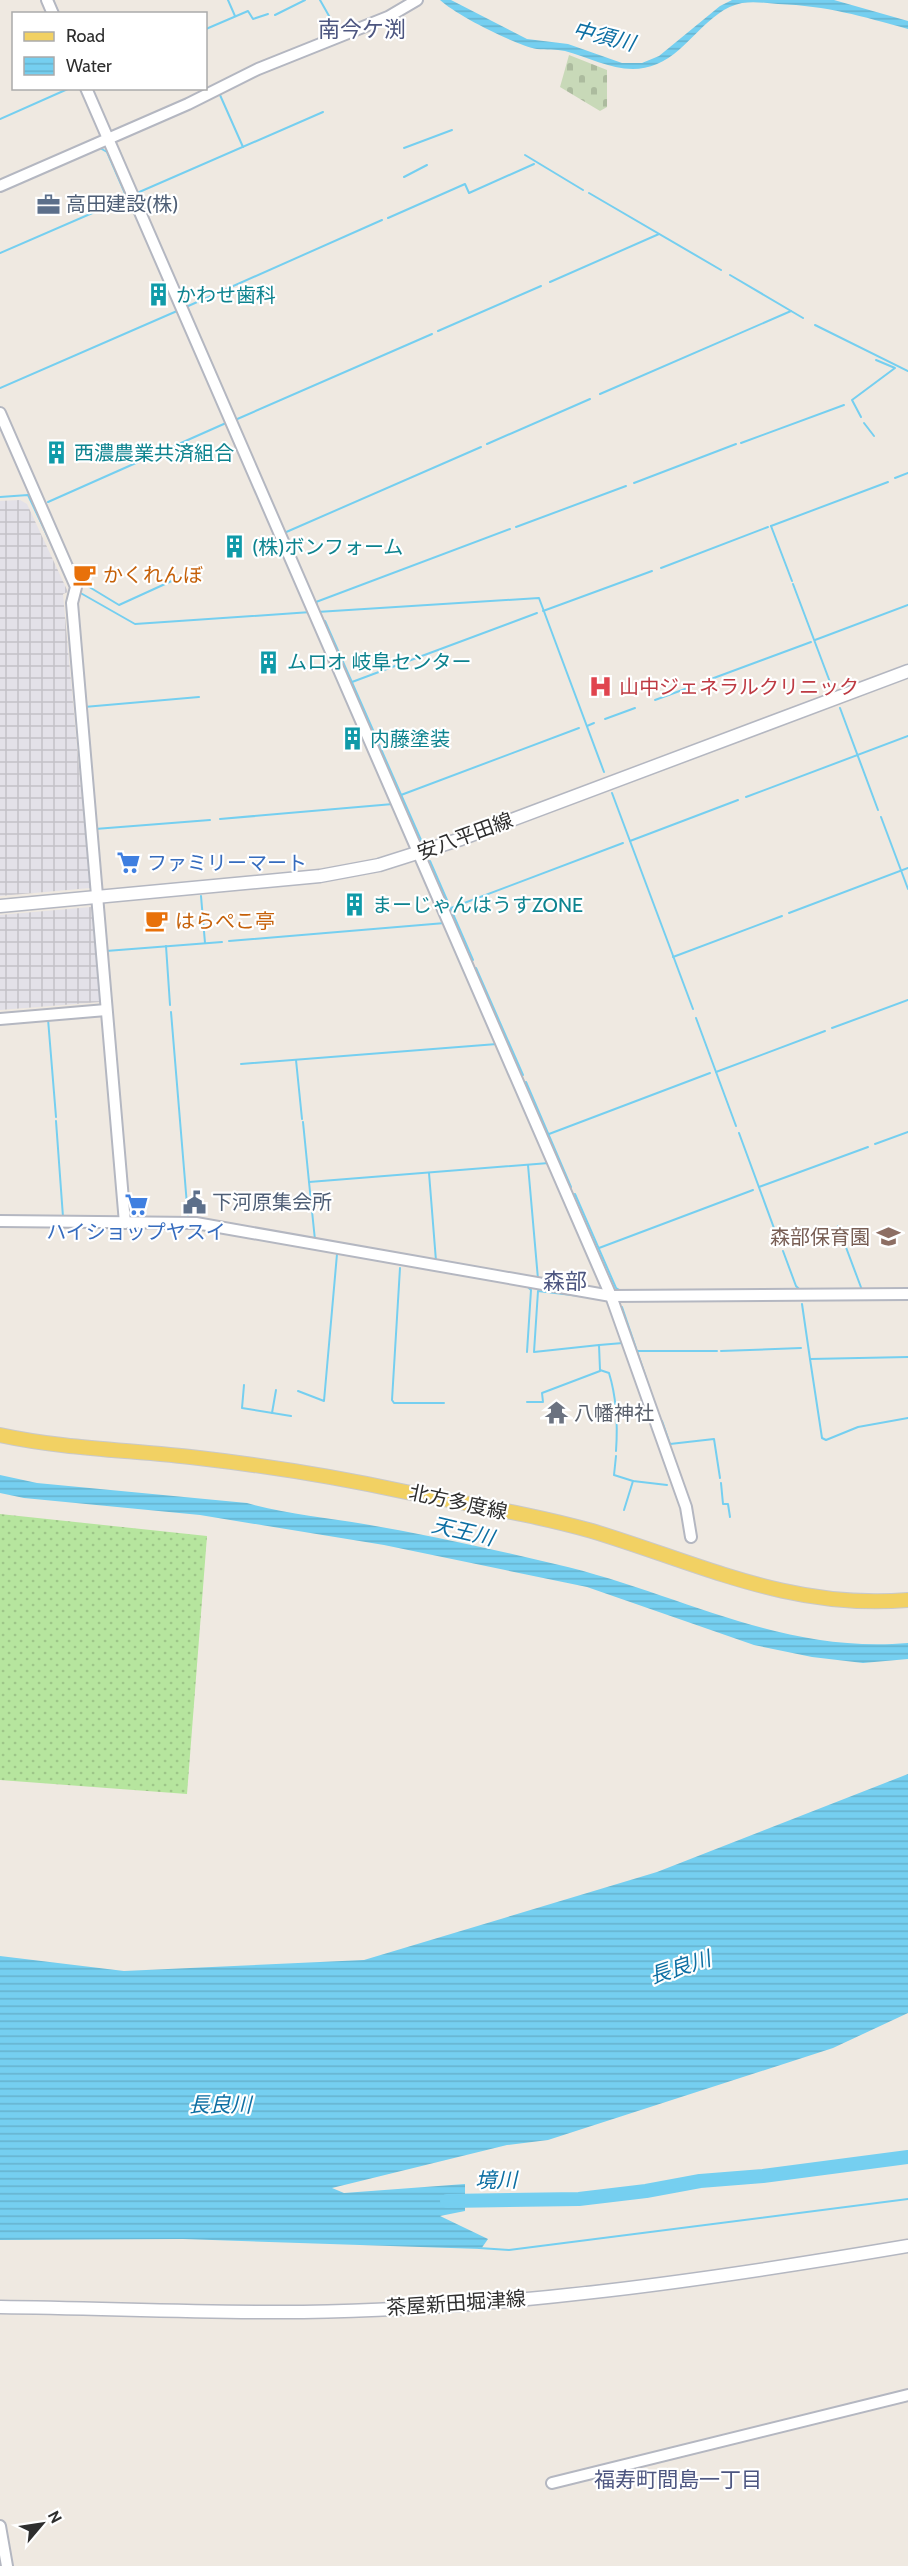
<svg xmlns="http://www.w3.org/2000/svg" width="908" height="2566" font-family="Cabin,'Noto Sans JP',sans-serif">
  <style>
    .industrial { fill: url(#industrial-grid) }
    .grass { fill: url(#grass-dots) }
    .cemetery { fill: url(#cemetery-stones) }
    .water { fill: url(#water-rules) }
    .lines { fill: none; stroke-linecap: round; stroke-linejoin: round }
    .stream { stroke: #75cff0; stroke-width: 2 }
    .river { stroke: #75cff0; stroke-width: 14 }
    .tertiary-casing { stroke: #b4b7c1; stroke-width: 14 }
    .secondary-casing { stroke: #b4b7c1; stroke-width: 15 }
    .primary-casing { stroke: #c9c9c9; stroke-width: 16 }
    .tertiary { stroke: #fff; stroke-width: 10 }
    .secondary { stroke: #fff; stroke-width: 12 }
    .primary { stroke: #f2d163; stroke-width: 14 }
    .labels { text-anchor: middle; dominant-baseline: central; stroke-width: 4.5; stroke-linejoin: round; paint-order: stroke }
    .service-label { font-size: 20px; fill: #4e5e75; stroke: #fff; text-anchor: start }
    .culture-label { font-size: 20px; fill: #0d838f; stroke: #fff; text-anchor: start }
    .food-label { font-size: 20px; fill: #c56008; stroke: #fff; text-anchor: start }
    .health-label { font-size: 20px; fill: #be3a42; stroke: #fff; text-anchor: start }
    .street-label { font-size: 20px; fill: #2e2e2e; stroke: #fff }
    .shop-label { font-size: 20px; fill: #366cbe; stroke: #fff; text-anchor: start }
    .education-label { font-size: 20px; fill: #785e54; stroke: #fff; text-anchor: end }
    .worship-label { font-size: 20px; fill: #5b616d; stroke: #fff; text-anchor: start }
    .water-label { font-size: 21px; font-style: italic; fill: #0d6fa3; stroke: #fff }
    .neighbourhood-label { font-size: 21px; fill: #4d5680; stroke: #fff }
    .quarter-label { font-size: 22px; fill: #4d5680; stroke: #fff }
  </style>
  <defs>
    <pattern id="industrial-grid" width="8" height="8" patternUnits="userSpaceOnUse" patternTransform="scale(1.5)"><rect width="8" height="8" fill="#e3e1e8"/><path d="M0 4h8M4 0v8" fill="none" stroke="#c3c1c7"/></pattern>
    <pattern id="grass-dots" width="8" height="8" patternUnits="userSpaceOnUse" patternTransform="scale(1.5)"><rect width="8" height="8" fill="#b6e59e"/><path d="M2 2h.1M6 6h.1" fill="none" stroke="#9dc588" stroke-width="1.8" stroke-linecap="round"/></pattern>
    <pattern id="cemetery-stones" width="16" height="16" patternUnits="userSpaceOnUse" patternTransform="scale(1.5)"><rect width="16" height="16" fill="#c8d9b8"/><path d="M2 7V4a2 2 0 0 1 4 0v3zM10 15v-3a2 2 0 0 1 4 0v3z" fill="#acbb9e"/></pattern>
    <pattern id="water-rules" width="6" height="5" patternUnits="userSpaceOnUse" patternTransform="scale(1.5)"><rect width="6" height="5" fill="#75cff0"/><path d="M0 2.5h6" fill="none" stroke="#66b2ce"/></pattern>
  </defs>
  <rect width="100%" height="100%" fill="#efe9e1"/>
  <g class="industrial">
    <polygon points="20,500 27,504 68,592 63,594 90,888 0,896 0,501"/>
    <polygon points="91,907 100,1002 0,1010 0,915"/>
  </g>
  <polygon class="grass" points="0,1514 207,1536 187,1794 0,1780"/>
  <polygon class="cemetery" points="569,55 607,70 607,107 600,111 560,87"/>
  <g class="water">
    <path d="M440,0H451L527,39L568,44L622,63H642L659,56L720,6L732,0H834L908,21V29C861,16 828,6 778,4C766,3 754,1 742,3C707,10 689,51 657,64C625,78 595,59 565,51C556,49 546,50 537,49C515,45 456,15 440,0Z"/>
    <path d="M0,1475L37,1483L247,1503C286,1514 325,1517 364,1524C428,1535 492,1549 555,1564C678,1592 778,1654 908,1643V1659L863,1663L812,1657L754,1645L587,1587L384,1545L200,1515L24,1498L0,1493Z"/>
    <polygon points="908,1774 908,2013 833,2048 548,2140 507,2145 332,2188 344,2193 465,2184 465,2211 440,2216 488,2239 481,2249 183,2239 0,2240 0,1956 124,1971 364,1960 657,1872"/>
  </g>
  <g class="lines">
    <g class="stream">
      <polyline points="53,0 59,14"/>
      <polyline points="228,0 235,16"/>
      <polyline points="320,0 337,30"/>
      <polyline points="275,15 305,0"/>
      <polyline points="206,29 248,11 253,19 268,14"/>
      <polyline points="220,95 243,147"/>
      <polyline points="0,119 70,88"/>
      <polyline points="404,148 452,130"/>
      <polyline points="119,150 126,167"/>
      <polyline points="525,155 583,190"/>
      <polyline points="404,177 427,165"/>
      <polyline points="137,193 323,112"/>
      <polyline points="589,193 721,270"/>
      <polyline points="388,218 465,184 469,193 534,164"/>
      <polyline points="0,253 127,198 107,152 100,148"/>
      <polyline points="730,275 803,318"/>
      <polyline points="550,282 659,234"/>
      <polyline points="186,307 382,220"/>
      <polyline points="815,325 908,371"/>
      <polyline points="438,331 541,286"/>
      <polyline points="0,388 177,311"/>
      <polyline points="600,394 791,311"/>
      <polyline points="861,417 852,400 895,368 876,360"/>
      <polyline points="235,420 432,334"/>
      <polyline points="864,423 874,436"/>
      <polyline points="741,443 844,405"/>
      <polyline points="487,444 590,399"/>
      <polyline points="895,478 908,473"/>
      <polyline points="634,483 736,444"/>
      <polyline points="0,497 28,495 72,588"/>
      <polyline points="48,502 226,423"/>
      <polyline points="771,526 888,482"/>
      <polyline points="771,526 792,581"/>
      <polyline points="516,527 626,486"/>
      <polyline points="284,533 481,447"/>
      <polyline points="661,568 768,527"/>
      <polyline points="76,572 81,582 119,605 187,574"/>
      <polyline points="793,584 833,690"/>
      <polyline points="77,591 135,624 311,612"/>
      <polyline points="317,605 316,602 510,529"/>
      <polyline points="543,611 652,571"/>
      <polyline points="317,612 539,598 604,772"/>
      <polyline points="325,621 376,737"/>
      <polyline points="815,640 908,605"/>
      <polyline points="352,682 537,613"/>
      <polyline points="703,682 811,642"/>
      <polyline points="655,700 696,685"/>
      <polyline points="84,707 199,697"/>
      <polyline points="840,708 878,810"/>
      <polyline points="605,719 635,708"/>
      <polyline points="587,726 594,723"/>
      <polyline points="377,740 421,840"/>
      <polyline points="612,793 693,1009"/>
      <polyline points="401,795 579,728"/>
      <polyline points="746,797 908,736"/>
      <polyline points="881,817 908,889"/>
      <polyline points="220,819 393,804"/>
      <polyline points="95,829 210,820"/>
      <polyline points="630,841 738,800"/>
      <polyline points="430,861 473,960"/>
      <polyline points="201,896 205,943"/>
      <polyline points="451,908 623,843"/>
      <polyline points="789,913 908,868"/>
      <polyline points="229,941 445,923"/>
      <polyline points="166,946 170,1005"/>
      <polyline points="106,951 222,942"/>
      <polyline points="673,957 782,916"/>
      <polyline points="476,968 523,1075"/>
      <polyline points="171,1012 188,1217"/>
      <polyline points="696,1018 736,1126"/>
      <polyline points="48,1019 56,1117"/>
      <polyline points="832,1028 908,1000"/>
      <polyline points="296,1060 302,1119"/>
      <polyline points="241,1064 497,1044"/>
      <polyline points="716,1072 825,1031"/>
      <polyline points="526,1082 571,1187"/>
      <polyline points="56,1121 63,1217"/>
      <polyline points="303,1122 309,1182"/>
      <polyline points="739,1133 778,1239"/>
      <polyline points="549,1134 710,1073"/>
      <polyline points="875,1144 908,1132"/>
      <polyline points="528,1165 538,1279"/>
      <polyline points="429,1173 436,1261"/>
      <polyline points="759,1187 868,1147"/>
      <polyline points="575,1194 616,1288 621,1291"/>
      <polyline points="838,1226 862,1290"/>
      <polyline points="315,1240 309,1182 549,1163"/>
      <polyline points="599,1248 753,1190"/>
      <polyline points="783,1251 796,1286 800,1290"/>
      <polyline points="400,1268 392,1400 394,1403 444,1403"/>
      <path d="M597,1298L538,1291L534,1352L599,1345L600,1370L609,1373C617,1399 618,1423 616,1451"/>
      <polyline points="802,1304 810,1359 908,1357"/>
      <polyline points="622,1307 658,1413"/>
      <polyline points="599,1345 623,1343"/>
      <polyline points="637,1351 717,1351"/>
      <polyline points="721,1351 801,1348"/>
      <polyline points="527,1352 531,1290 528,1287"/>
      <polyline points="810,1359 822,1438 826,1440 858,1427 908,1418"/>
      <polyline points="244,1385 242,1408 291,1416"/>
      <polyline points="298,1391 324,1401 337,1254"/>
      <polyline points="527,1402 543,1402 542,1393 600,1371"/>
      <polyline points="272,1413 276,1390"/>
      <polyline points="662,1421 670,1444 714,1439 720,1478"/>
      <polyline points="616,1456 614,1475 633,1481 667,1485"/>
      <polyline points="721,1483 723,1504 728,1504 730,1517"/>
      <polyline points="624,1510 633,1481"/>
      <polyline points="479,2248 509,2250 908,2199"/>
    </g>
    <polyline class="river" points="447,2201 579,2199 646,2191 700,2181 763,2176 908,2157"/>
    <defs>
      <g id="tertiary">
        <polyline points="47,0 53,14"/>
        <polyline points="86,88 611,1296 686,1507 691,1537"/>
        <polyline points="0,186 188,104 258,69 388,17 417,0"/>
        <polyline points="0,413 76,587 72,603 125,1223"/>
        <polyline points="0,1019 106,1010"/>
        <polyline points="0,1221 196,1223 611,1296 908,1294"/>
        <polyline points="552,2483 908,2395"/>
        <polyline points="0,2526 7,2566"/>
      </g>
      <g id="secondary">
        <polyline points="0,906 320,876 379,865 461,839 908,671"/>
        <path d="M0,2307C101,2308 202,2313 303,2312C506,2309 708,2280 908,2246"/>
      </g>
      <path id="primary" d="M0,1435C65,1449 133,1450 199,1458C268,1466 337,1477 406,1492C467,1504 532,1514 592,1531C701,1564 790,1610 908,1600"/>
    </defs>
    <use href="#tertiary" class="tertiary-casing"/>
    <use href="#secondary" class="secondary-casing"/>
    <use href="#primary" class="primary-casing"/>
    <use href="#tertiary" class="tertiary"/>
    <use href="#secondary" class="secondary"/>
    <use href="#primary" class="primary"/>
  </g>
  <defs>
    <symbol id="office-bare" viewBox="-9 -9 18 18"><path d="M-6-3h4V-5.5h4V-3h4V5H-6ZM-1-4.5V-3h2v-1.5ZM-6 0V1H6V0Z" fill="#5c6f8a" stroke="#fff" stroke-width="2.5" paint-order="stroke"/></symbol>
    <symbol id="building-bare" viewBox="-9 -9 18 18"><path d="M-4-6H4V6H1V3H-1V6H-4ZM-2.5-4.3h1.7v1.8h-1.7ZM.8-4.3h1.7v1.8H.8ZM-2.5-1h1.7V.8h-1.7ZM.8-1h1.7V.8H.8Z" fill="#0f9aa8" stroke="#fff" stroke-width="2.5" paint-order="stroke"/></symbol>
    <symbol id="cafe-bare" viewBox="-9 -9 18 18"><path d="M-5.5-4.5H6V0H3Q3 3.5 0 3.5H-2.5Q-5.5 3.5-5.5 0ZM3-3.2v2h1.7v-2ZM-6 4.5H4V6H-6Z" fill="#e8710a" stroke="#fff" stroke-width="2.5" paint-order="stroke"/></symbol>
    <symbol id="hospital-bare" viewBox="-9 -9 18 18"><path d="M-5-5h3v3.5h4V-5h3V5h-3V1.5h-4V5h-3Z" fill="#e0444e" stroke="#fff" stroke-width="2.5" paint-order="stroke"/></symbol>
    <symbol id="supermarket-bare" viewBox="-9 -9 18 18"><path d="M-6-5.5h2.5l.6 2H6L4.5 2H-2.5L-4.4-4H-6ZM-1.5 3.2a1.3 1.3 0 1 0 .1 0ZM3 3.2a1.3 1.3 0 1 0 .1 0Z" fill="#3f7fe0" stroke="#fff" stroke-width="2.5" paint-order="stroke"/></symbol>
    <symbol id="civic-bare" viewBox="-9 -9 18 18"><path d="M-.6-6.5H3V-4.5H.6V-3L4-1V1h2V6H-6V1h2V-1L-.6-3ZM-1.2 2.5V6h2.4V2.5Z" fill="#5c6f8a" stroke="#fff" stroke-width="2.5" paint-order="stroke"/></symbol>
    <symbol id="school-bare" viewBox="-9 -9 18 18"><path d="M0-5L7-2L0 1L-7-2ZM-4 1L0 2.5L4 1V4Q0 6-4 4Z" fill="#8d6e63" stroke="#fff" stroke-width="2.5" paint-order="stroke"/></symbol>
    <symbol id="temple-bare" viewBox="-9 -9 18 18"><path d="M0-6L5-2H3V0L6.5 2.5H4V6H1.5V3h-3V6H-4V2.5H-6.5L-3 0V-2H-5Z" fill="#6b7280" stroke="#fff" stroke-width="2.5" paint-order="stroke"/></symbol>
  </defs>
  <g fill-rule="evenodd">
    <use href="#office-bare" x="32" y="188" width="33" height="33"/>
    <use href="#building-bare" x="142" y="278" width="33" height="33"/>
    <use href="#building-bare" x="40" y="436" width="33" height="33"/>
    <use href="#building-bare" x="218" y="530" width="33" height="33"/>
    <use href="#cafe-bare" x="68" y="558" width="33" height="33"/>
    <use href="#building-bare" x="252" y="646" width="33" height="33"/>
    <use href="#hospital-bare" x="584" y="670" width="33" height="33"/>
    <use href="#building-bare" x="336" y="722" width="33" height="33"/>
    <use href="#supermarket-bare" x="112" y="846" width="33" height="33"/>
    <use href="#building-bare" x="338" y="888" width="33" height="33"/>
    <use href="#cafe-bare" x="140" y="904" width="33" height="33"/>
    <use href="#civic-bare" x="178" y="1186" width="33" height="33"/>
    <use href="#supermarket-bare" x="120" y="1188" width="33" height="33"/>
    <use href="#school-bare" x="872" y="1220" width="33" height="33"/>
    <use href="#temple-bare" x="540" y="1396" width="33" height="33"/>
  </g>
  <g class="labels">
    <g class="service-label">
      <text x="66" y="204">高田建設(株)</text>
      <text x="212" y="1202">下河原集会所</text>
    </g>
    <g class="culture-label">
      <text x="176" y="295">かわせ歯科</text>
      <text x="74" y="453">西濃農業共済組合</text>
      <text x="252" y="547">(株)ボンフォーム</text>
      <text x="287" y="662">ムロオ 岐阜センター</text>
      <text x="370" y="739">内藤塗装</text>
      <text x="372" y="905">まーじゃんはうすZONE</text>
    </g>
    <g class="food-label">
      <text x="103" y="575">かくれんぼ</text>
      <text x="175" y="921">はらぺこ亭</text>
    </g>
    <g class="health-label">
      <text x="619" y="687">山中ジェネラルクリニック</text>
    </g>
    <g class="street-label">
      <text transform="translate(465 836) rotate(-20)">安八平田線</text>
      <text transform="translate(458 1502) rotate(12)">北方多度線</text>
      <text transform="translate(456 2303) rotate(-4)">茶屋新田堀津線</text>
    </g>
    <g class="shop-label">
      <text x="147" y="863">ファミリーマート</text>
      <text x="136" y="1232" text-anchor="middle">ハイショップヤスイ</text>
    </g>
    <g class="education-label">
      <text x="870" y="1237">森部保育園</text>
    </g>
    <g class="worship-label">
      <text x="574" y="1413">八幡神社</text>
    </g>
    <g class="water-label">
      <text transform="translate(604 36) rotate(14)">中須川</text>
      <text transform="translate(463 1531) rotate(13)">天王川</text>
      <text transform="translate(680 1967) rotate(-18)">長良川</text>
      <text x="220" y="2104">長良川</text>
      <text transform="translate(496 2180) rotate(-1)">境川</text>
    </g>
    <g class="neighbourhood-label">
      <text x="678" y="2479">福寿町間島一丁目</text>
    </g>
    <g class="quarter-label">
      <text x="362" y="29">南今ケ渕</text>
      <text x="565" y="1281">森部</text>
    </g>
  </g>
  <rect x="12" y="12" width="195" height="78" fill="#ffffff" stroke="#ababab" stroke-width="1.5"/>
  <rect x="24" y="32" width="30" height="9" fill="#f2d163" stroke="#ababab" stroke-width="1.5"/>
  <text x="66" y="42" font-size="18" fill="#2e2e2e">Road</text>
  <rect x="24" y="57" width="30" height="18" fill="url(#water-rules)" stroke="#ababab" stroke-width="1.5"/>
  <text x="66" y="72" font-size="18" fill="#2e2e2e">Water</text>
  <g transform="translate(42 2524) rotate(61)" stroke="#ffffff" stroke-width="4.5" paint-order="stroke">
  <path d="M0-4.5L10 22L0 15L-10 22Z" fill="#2e2e2e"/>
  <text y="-9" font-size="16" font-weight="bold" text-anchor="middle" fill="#2e2e2e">N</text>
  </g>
</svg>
